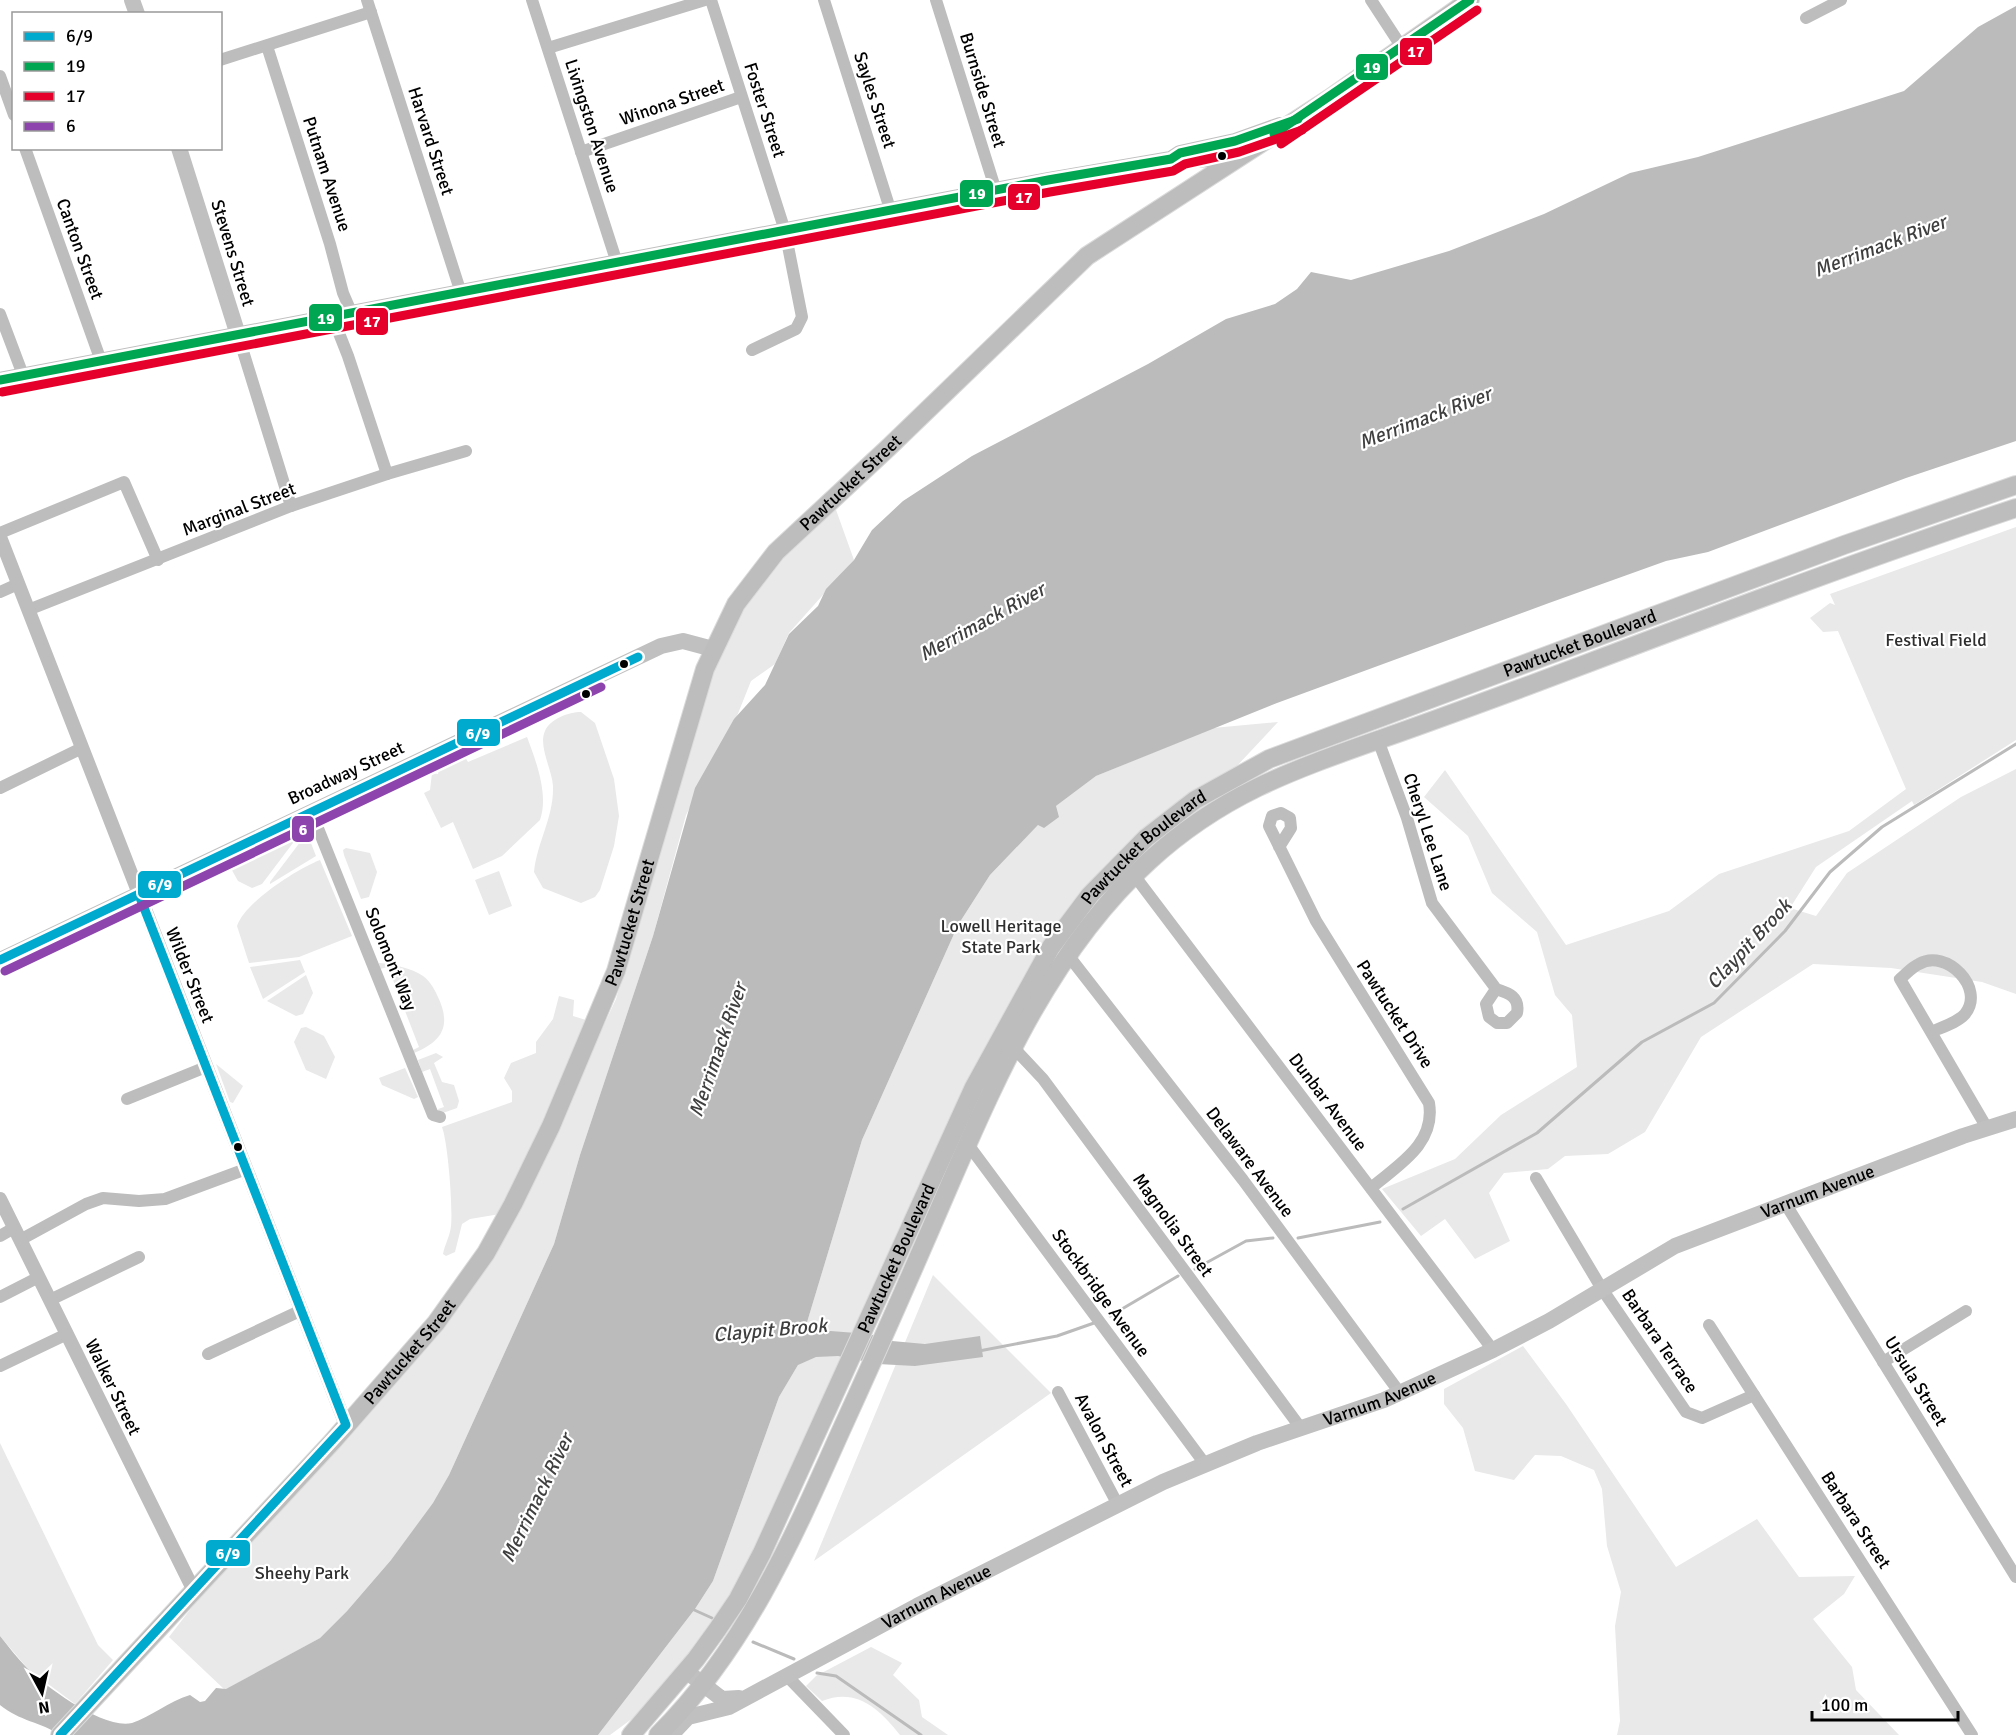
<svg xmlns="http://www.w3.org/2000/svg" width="2016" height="1735" font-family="Signika,sans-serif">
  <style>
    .green { fill: #e9e9e9 }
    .water { fill: #bbb }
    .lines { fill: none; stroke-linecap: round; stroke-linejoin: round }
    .stream { stroke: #bbb; stroke-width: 3 }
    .primary-casing { stroke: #dbdbdb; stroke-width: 20 }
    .minor { stroke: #bdbdbd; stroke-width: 12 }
    .tertiary { stroke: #bdbdbd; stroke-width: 14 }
    .secondary { stroke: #c0c0c0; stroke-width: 16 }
    .primary { stroke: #bdbdbd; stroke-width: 18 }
    .bus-1-casing { stroke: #fff; stroke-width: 14 }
    .bus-2-casing { stroke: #fff; stroke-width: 14 }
    .bus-3-casing { stroke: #fff; stroke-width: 14 }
    .bus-4-casing { stroke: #fff; stroke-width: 14 }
    .bus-1 { stroke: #00a9ce; stroke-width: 9 }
    .bus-2 { stroke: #00a651; stroke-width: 9 }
    .bus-3 { stroke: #e4002b; stroke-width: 9 }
    .bus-4 { stroke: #8e44ad; stroke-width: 9 }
    .bus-dot { fill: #000; stroke: #fff; stroke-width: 2 }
    .labels { text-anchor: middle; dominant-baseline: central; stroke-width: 4.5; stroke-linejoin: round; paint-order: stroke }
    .street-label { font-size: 18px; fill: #000; stroke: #fff }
    .park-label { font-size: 18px; fill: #2e2e2e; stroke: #fff }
    .water-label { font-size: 20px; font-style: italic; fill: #3f3f3f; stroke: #fff }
    .line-badge { stroke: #fff; stroke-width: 2 }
    .badge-label { font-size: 16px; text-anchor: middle; font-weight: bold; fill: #fff }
  </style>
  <rect width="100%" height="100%" fill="#fff"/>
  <g class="green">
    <polygon points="835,507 854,560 789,633 775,664 751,681 737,716 686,815 653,936 580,1155 554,1244 449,1475 434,1503 391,1560 347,1611 320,1638 225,1690 169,1637 199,1598 441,1328 592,1051 616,999 718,658 747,602 773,567"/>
    <polygon points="2016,527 2016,740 1914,805 1912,801 1816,867 1790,908 1816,916 1847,873 1961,797 2016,769 2016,994 1982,982 1891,968 1813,964 1701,1037 1645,1132 1608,1154 1565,1156 1548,1169 1504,1173 1489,1193 1510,1241 1475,1259 1445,1219 1421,1236 1382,1189 1455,1159 1501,1115 1577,1067 1572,1015 1555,995 1537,932 1492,893 1468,836 1424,797 1445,770 1566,945 1669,911 1719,874 1849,831 1906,789 1838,631 1823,632 1810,618 1830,603 1835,605 1830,594"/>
    <path d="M581,712L595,723L614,779L619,816L614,846L600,890L595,897L581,903L543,888L534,872C537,842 554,817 553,786C552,769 538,746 545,731C550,719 569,712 581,712Z"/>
    <polygon points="1278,722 1235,768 1065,913 1017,990 975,1070 892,1256 728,1605 644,1710 610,1735 598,1735 695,1609 713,1581 779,1397 798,1365 805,1329 862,1140 958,925 990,875 1056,806 1096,776 1213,728"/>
    <path d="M527,737C536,761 549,795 540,820L502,856L473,869L453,822L441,828L424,793L430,790L432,773L438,774L439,769L465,757L468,762Z"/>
    <polygon points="302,831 262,884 252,888 238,881 229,865"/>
    <polygon points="307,833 316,856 270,884 270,882"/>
    <polygon points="346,848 370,853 377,872 369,897 361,899 344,855 343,850"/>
    <path d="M320,860L352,936L299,957L249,963L237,926C245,902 297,869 320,860Z"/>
    <polygon points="499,871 512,906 489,915 475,880"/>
    <polygon points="300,960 305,972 263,999 250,967"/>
    <path d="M379,963C392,964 412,968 423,976C429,980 434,988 437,995C452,1025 443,1041 414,1053L413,1050L419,1047L388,967L380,969Z"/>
    <polygon points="306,975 313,993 303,1014 296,1016 267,1001"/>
    <path d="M559,996L574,1000L573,1016L586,1020L551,1112L500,1214L470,1219L462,1224L455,1252L446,1256L443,1254C445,1244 450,1236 451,1226C453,1208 448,1143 442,1127L512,1102V1091L504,1078L511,1063L536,1053V1042L553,1019Z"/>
    <polygon points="306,1027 324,1036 335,1057 326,1079 306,1070 294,1042 301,1028"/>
    <polygon points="436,1053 443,1057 434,1063 442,1082 454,1085 459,1101 457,1108 440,1114 438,1109 444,1107 430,1069 422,1072 418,1060"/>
    <polygon points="216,1064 243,1086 233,1103 230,1102"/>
    <polygon points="405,1068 418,1097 414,1099 382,1085 379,1078"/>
    <polygon points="933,1275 1051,1393 814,1561"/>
    <polygon points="1523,1346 1566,1404 1676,1567 1757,1519 1799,1577 1855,1576 1844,1594 1813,1619 1852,1667 1856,1690 1899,1735 1617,1735 1620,1721 1615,1626 1621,1592 1607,1546 1602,1489 1594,1470 1561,1456 1535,1455 1514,1480 1475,1471 1463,1428 1444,1404 1444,1389"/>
    <polygon points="0,1443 98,1645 113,1660 75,1704 28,1669 0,1636"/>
    <path d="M871,1647L902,1663L893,1675L919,1700L922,1717L948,1735H900C880,1709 856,1687 822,1701L806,1686L816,1676Z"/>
  </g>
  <path class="water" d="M2016,6V441L1906,478L1708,552L1666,561L1549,603L1277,703L1096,776L1056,806L1059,817L1044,828L1038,825L990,875L958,925L862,1140L805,1329L869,1334L892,1341L925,1344L980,1336L983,1357L915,1366L878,1364L838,1356L816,1357L798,1365L779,1397L713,1581L695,1609L598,1735H60C41,1722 19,1721 0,1705V1636C9,1647 17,1658 27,1668C46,1687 104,1730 132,1723C149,1718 169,1701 190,1695L200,1702L205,1701L216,1688L226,1689L320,1638L347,1611L391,1560L433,1503L449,1475L554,1244L580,1155L653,936L695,788L734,719L765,685L789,634L818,606L826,589L854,560L872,530L903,501L972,456L1148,364L1226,319L1275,304L1297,289L1311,272L1351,280L1449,251L1544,214L1630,173L1698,157L1904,91L1978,27Z"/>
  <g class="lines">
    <g class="stream">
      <polyline points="1403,1209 1537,1133 1642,1042 1714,1003 1785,931 1830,872 1882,827 2016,744"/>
      <polyline points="1298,1238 1380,1222"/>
      <polyline points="1195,1269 1246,1241 1273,1238"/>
      <polyline points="1110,1316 1178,1276"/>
      <polyline points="979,1351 1057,1336 1094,1323"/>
      <polyline points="692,1609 712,1618"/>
      <polyline points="753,1642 794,1659"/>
      <polyline points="817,1673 836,1676 921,1735"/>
    </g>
    <defs>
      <g id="primary">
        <path id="s2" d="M60,1735L332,1442L436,1323L486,1253L513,1204L551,1126L616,971L705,669L736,604L776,552L888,448L1087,256L1329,99L1470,0"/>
        <path id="s3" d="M631,1735L696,1659L717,1630L738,1599L762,1553L974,1087L1051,947L1090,895L1146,838L1195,800L1269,759L1844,545L2016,485"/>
        <path d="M658,1735C743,1651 791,1543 839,1435C877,1352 914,1268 950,1184C1000,1069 1054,947 1149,861C1221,795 1290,771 1381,739C1427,723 1473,706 1519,689C1684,627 1848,564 2016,508"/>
      </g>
    </defs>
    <use href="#primary" class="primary-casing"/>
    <g class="minor">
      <polyline points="367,0 461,293"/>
      <polyline points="532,0 617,263"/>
      <polyline points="711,0 785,231 802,317 796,329 752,350"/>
      <polyline points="824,0 891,212"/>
      <polyline points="936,0 996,191"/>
      <polyline points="1371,0 1403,49"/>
      <polyline points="1806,18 1841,0"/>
      <polyline points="267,46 330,244 343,293 352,314"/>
      <polyline points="548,48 705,0"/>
      <polyline points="220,60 371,12"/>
      <polyline points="0,76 14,115"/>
      <polyline points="25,148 101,361"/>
      <polyline points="581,152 741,97"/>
      <polyline points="0,314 23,375"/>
      <polyline points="333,318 348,356 387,474"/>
      <polyline points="238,335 291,506"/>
      <polyline points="0,533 124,482 158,560"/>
      <polyline points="0,592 18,584"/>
      <polyline points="28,610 291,506 387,474 466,451"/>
      <path d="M1378,740L1407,818L1432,903L1494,986L1496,989L1486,1004L1489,1017L1497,1023H1507L1517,1013C1520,997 1509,993 1496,989"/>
      <polyline points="0,788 82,748"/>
      <polyline points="311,811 433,1115 440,1117"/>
      <path d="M1279,847L1291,828L1290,818L1281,813L1272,816L1269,826L1316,921L1429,1103C1436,1144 1398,1165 1371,1188"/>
      <polyline points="1134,875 1493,1350"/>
      <polyline points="1068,955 1243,1180 1400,1393"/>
      <path d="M1931,1032C1942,1027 1957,1023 1965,1014C1986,988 1946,948 1919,964C1912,967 1906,974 1900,979L1987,1128"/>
      <polyline points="1014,1048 1043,1079 1300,1427"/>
      <polyline points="127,1099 206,1067"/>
      <polyline points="967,1143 1205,1464"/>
      <polyline points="1536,1178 1602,1289 1686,1412 1702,1418 1754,1395"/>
      <polyline points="1785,1203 2016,1577"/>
      <polyline points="0,1236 14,1228"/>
      <polyline points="20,1240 86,1204 103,1198 139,1201 165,1199 246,1169"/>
      <polyline points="0,1297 39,1277"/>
      <polyline points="50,1300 139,1257"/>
      <polyline points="1709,1325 1972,1735"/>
      <polyline points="208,1354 302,1310"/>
      <polyline points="1883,1362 1966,1311"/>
      <polyline points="0,1366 67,1334"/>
      <polyline points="1058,1392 1118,1505"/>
      <polyline points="786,1675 844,1735"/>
    </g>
    <g class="tertiary">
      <polyline points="0,537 346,1425"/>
      <polyline points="0,1199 194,1591"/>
    </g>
    <g class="secondary">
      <polyline points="132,0 137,14"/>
      <polyline points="179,148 238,335"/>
      <polyline points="1186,161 1207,159 1233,162"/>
      <polyline points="0,380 1048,180 1171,159 1180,153 1235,141 1280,125"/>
      <polyline points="0,960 661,646 683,641 713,649"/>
      <polyline points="686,1671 722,1699 739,1698"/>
      <path id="s1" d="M671,1735L688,1717L729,1707L917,1606L1163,1482L1257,1443L1384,1400L1493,1350L1549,1321L1675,1246L1963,1136L2016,1119"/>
    </g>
    <use href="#primary" class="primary"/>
    <defs>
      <g id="bus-1">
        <polyline points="0,960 638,657"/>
        <polyline points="60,1735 346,1425 139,895"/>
      </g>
      <g id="bus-2">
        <polyline points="1274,134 1470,0"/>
        <polyline points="0,380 1048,180 1171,159 1180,153 1235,141 1298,119"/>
      </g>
      <g id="bus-3">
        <polyline points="1281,144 1477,10"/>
        <polyline points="2,392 1050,192 1173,171 1185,164 1239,152 1302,130"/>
      </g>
      <polyline id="bus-4" points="5,971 601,687"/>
    </defs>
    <use href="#bus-1" class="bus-1-casing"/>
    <use href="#bus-2" class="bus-2-casing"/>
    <use href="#bus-3" class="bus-3-casing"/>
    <use href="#bus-4" class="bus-4-casing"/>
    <use href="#bus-1" class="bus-1"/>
    <use href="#bus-2" class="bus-2"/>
    <use href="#bus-3" class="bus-3"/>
    <use href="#bus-4" class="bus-4"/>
  </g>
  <g class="bus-dot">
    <circle cx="1222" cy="156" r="5"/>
    <circle cx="624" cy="664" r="5"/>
    <circle cx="586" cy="694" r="5"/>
    <circle cx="238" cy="1147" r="5"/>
  </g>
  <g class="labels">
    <g class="street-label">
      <text transform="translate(983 90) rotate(73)">Burnside Street</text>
      <text transform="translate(875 100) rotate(72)">Sayles Street</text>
      <text transform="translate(672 102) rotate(-19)">Winona Street</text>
      <text transform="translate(765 110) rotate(72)">Foster Street</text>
      <text transform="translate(592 126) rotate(72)">Livingston Avenue</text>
      <text transform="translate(431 141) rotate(72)">Harvard Street</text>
      <text transform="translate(327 174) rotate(72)">Putnam Avenue</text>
      <text transform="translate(80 249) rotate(70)">Canton Street</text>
      <text transform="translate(233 253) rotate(73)">Stevens Street</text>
      <text stroke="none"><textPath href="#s2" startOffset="1509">Pawtucket Street</textPath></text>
      <text transform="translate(239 509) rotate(-21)">Marginal Street</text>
      <text stroke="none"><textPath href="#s3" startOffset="1520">Pawtucket Boulevard</textPath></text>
      <text transform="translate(346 773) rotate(-25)">Broadway Street</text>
      <text transform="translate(1428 832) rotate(72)">Cheryl Lee Lane</text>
      <text stroke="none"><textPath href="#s3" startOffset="1034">Pawtucket Boulevard</textPath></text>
      <text stroke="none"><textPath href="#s2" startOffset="1005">Pawtucket Street</textPath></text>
      <text transform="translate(391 959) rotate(68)">Solomont Way</text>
      <text transform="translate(190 975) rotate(68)">Wilder Street</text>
      <text transform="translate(1395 1014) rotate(57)">Pawtucket Drive</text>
      <text transform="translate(1328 1102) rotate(53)">Dunbar Avenue</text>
      <text transform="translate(1250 1162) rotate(53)">Delaware Avenue</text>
      <text stroke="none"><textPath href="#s1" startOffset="1274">Varnum Avenue</textPath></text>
      <text transform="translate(1173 1225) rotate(54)">Magnolia Street</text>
      <text stroke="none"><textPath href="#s3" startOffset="549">Pawtucket Boulevard</textPath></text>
      <text transform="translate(1101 1293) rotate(54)">Stockbridge Avenue</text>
      <text transform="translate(1660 1341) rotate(56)">Barbara Terrace</text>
      <text stroke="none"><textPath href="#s2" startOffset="519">Pawtucket Street</textPath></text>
      <text transform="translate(1916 1381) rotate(58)">Ursula Street</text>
      <text transform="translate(113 1387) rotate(64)">Walker Street</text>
      <text stroke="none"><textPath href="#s1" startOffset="788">Varnum Avenue</textPath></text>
      <text transform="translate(1104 1440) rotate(62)">Avalon Street</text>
      <text transform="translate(1856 1520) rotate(57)">Barbara Street</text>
      <text stroke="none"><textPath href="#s1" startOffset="302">Varnum Avenue</textPath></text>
    </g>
    <g class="park-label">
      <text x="1936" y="640">Festival Field</text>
      <text x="1001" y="926">Lowell Heritage<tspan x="1001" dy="21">State Park</tspan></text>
      <text x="302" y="1573">Sheehy Park</text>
    </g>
    <g class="water-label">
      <text transform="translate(1880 246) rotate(-21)">Merrimack River</text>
      <text transform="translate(1425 418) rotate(-21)">Merrimack River</text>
      <text transform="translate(982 622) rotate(-29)">Merrimack River</text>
      <text transform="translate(1749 944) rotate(-47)">Claypit Brook</text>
      <text transform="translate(718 1050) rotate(-71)">Merrimack River</text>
      <text transform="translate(770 1330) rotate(-5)">Claypit Brook</text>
      <text transform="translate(537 1498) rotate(-64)">Merrimack River</text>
    </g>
  </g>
  <g class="line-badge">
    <rect x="1399" y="37" width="34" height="29" rx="6" fill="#e4002b"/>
    <rect x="1355" y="53" width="34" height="28" rx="6" fill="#00a651"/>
    <rect x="959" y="179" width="35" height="29" rx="6" fill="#00a651"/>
    <rect x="1007" y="183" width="34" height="28" rx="6" fill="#e4002b"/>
    <rect x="308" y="303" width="35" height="29" rx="6" fill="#00a651"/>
    <rect x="355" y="307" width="34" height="29" rx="6" fill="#e4002b"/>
    <rect x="456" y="718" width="45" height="29" rx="6" fill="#00a9ce"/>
    <rect x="291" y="815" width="24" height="28" rx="6" fill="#8e44ad"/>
    <rect x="137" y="870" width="45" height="29" rx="6" fill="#00a9ce"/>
    <rect x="205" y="1539" width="46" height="28" rx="6" fill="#00a9ce"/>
  </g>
  <g class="badge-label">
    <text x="1416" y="57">17</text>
    <text x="1372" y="73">19</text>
    <text x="977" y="199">19</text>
    <text x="1024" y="203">17</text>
    <text x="326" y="324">19</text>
    <text x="372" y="327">17</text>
    <text x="478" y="739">6/9</text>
    <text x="303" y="835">6</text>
    <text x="160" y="890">6/9</text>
    <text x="228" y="1559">6/9</text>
  </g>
  <rect x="12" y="12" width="210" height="138" fill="#ffffff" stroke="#999999" stroke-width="1.5"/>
  <rect x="24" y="32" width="30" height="9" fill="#00a9ce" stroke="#999999" stroke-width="1.5"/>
  <text x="66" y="42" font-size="18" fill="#000000">6/9</text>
  <rect x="24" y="62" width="30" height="9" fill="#00a651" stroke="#999999" stroke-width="1.5"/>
  <text x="66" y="72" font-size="18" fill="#000000">19</text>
  <rect x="24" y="92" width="30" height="9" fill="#e4002b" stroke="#999999" stroke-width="1.5"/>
  <text x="66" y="102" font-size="18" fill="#000000">17</text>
  <rect x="24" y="122" width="30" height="9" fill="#8e44ad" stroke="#999999" stroke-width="1.5"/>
  <text x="66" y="132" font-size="18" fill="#000000">6</text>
  <g transform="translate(42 1693) rotate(172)" stroke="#ffffff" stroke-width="4.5" paint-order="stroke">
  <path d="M0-4.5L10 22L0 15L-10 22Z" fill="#000000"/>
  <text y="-9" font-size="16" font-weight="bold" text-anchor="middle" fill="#000000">N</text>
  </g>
  <path d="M1812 1711v9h146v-9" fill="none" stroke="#000000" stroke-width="3"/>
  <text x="1821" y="1711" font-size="18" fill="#000000" stroke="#ffffff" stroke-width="4.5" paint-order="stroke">100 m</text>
</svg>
